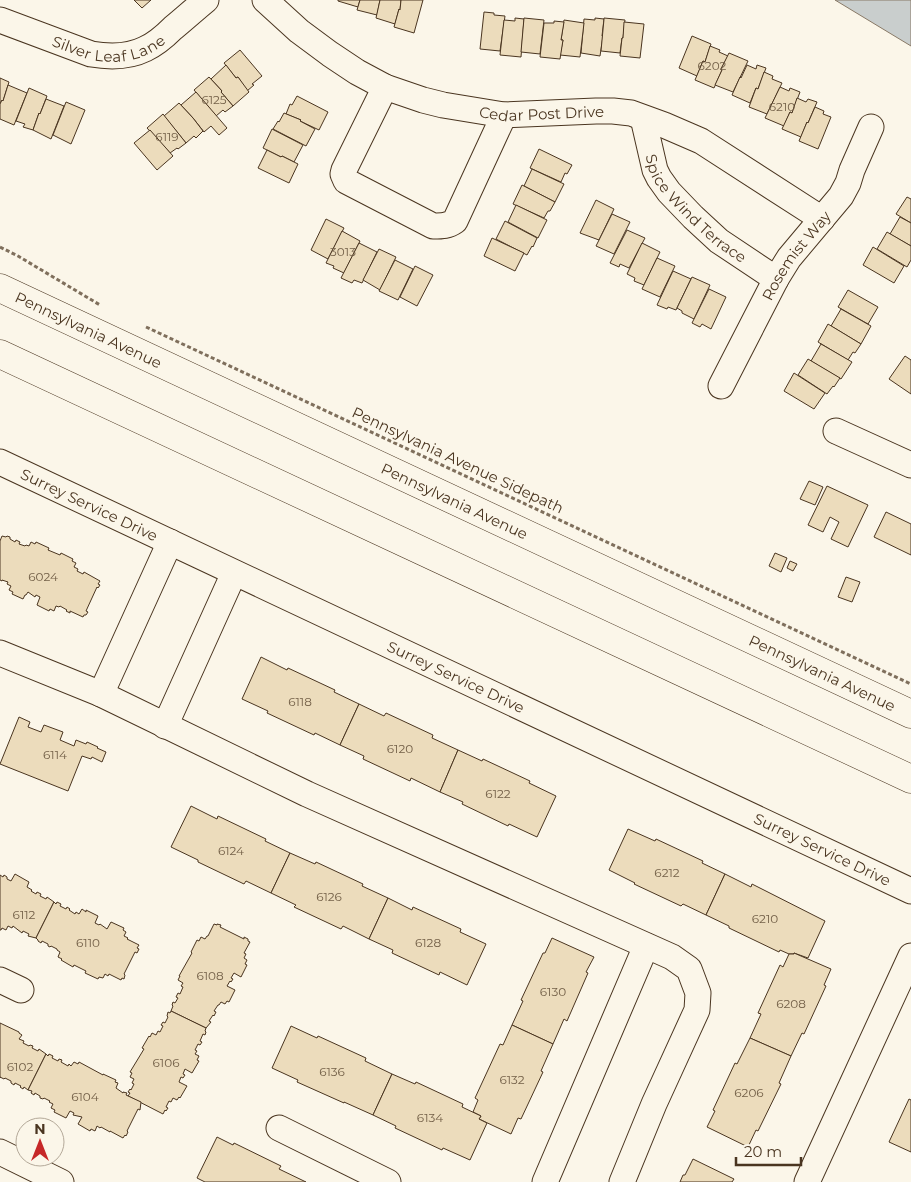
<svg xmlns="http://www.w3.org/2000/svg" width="911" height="1182" font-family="Montserrat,sans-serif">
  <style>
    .water { fill: #c9cecd; stroke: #887966 }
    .building { fill: #ecdcbc; stroke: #4a3520 }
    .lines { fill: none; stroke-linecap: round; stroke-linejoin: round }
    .minor-casing { stroke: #4a3520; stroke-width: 27 }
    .highway-casing { stroke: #4a3520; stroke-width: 29 }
    .path { stroke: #7f6f5c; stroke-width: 3; stroke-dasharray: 4 2.5; stroke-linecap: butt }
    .minor { stroke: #fbf6e9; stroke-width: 25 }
    .highway { stroke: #fbf6e9; stroke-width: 28 }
    .labels { text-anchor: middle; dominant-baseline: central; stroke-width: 4; stroke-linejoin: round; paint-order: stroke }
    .number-label { font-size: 12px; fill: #725f47 }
    .street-label { font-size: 15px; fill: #4a3520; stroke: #fbf6e9 }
  </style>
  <rect width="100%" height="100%" fill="#fbf6e9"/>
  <polygon class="water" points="835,0 911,0 911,46"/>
  <g class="building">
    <polygon points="134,0 151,0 142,8"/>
    <polygon points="338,0 360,0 358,7 338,1"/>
    <polygon points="360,0 380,0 377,15 357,10"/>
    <polygon points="380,0 401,0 400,10 399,9 395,24 376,18"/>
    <polygon points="401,0 423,0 414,33 394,27 399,9 400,10"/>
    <polygon points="484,12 494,13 494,15 505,16 500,51 480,49"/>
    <polygon points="515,18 524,19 521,57 500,55 504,20 515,21"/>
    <polygon points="524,18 544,20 540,54 521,52"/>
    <polygon points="595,18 604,19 602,36 603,36 600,56 581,53 584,19 595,20"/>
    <polygon points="604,19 604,18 625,20 623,38 622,38 620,53 601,51"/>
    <polygon points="564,20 584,23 580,57 560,55 563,40 561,40"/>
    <polygon points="554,21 564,22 561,40 563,40 560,59 540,57 544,23 554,23"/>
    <polygon points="624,22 644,24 640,58 620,56 622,38 623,38"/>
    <polygon points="692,36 711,44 705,62 703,61 697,76 679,68"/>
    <polygon points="710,46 720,50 719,52 728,56 721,69 722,70 714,88 695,80 703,61 705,62"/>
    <polygon points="240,50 262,76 252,84 254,85 247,91 238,77 236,78 224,63"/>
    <polygon points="729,53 748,61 733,92 715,85 722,70 721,69"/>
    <polygon points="226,65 236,78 238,77 249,92 233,106 221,92 222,91 211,79"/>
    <polygon points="747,65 756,69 757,65 766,68 758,89 756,88 750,103 732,95 740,77 741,78"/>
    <polygon points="764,72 773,76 772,79 782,83 767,114 749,107 756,88 758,89"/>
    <polygon points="209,77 222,91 221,92 233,106 225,112 223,110 216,116 194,90"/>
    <polygon points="0,78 9,82 3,101 2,100 0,104"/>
    <polygon points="8,85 27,93 14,125 0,119 0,104 2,100 3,101"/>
    <polygon points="780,87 789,91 790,88 800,92 792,113 790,112 784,126 765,118"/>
    <polygon points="29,88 47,96 40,114 39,113 33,130 23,127 25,124 16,121"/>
    <polygon points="196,92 227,128 219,135 211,126 204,132 193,118 181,105"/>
    <polygon points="297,96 328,112 319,130 300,121 301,120 286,114 290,104 292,105"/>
    <polygon points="797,98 806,102 808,99 817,102 808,123 807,122 801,137 782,129 790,112 792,113"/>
    <polygon points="46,99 64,106 51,139 33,130 39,113 40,114"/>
    <polygon points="66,102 85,110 71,144 53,135"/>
    <polygon points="179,103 193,118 203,131 196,138 194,136 186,143 164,116"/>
    <polygon points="815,107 824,111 823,114 831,117 818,149 799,141 807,122 808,123"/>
    <polygon points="284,113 301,120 300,121 315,129 306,146 273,129 278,121 279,122"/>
    <polygon points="163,114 186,143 178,149 177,148 170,153 147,128"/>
    <polygon points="272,129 303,145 294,162 282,156 281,157 263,148"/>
    <polygon points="150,130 173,156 157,170 134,143"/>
    <polygon points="539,149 572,165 567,174 565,173 561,182 530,168"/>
    <polygon points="267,150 281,157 282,156 298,164 289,183 258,168"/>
    <polygon points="532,169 564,184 555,202 524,186"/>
    <polygon points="522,185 555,202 550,211 548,211 544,218 513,204"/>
    <polygon points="907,197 911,199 911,223 896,214"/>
    <polygon points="596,200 614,209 599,240 580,233"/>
    <polygon points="516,205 547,220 538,238 508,222"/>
    <polygon points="612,214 630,222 614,254 596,246"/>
    <polygon points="900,217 911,223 911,246 890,234"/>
    <polygon points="326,219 344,228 328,259 311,250"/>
    <polygon points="505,221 537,238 533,247 532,246 527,255 496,239"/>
    <polygon points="627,230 645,238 629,268 620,264 619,267 610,263"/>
    <polygon points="342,231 360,241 344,273 333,268 334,266 326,263"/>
    <polygon points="887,232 911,246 911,260 907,267 877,249"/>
    <polygon points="492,238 524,253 515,271 484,256"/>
    <polygon points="359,243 377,252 362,283 354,280 352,283 341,278"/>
    <polygon points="642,243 660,252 644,285 634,281 635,278 627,274"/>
    <polygon points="873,247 904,266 894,283 863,265"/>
    <polygon points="379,249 396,257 380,290 363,280"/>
    <polygon points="657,258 675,266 660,297 642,289"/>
    <polygon points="395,260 413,269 398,300 379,291"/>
    <polygon points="415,266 433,275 417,306 400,297"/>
    <polygon points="673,271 691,279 676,310 668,307 667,309 657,305"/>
    <polygon points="692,277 710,285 694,319 682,313 682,311 677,308"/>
    <polygon points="709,289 726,297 711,329 702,324 700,327 692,323"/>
    <polygon points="848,290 878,307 868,324 838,307"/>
    <polygon points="841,309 871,326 861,344 831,326"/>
    <polygon points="828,324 861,344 855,353 853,352 848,360 818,342"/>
    <polygon points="821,344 852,362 841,379 811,361"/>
    <polygon points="905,356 911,360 911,394 889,379"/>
    <polygon points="808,359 840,378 834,387 833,386 827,394 798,375"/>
    <polygon points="794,373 825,393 814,409 784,391"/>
    <polygon points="809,481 823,487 815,505 800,499"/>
    <polygon points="827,486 868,505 848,547 831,539 839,522 830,517 823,532 808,525"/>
    <polygon points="886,512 911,524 911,555 874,537"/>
    <polygon points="2,536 6,537 7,536 10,537 10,539 15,542 16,540 20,542 19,544 25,546 26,545 29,546 31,542 35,544 36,542 49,548 48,550 60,555 61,553 73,559 72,561 76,563 74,567 78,569 77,571 83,574 84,572 100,581 98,584 100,585 98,588 97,587 86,611 88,612 86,615 84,615 83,617 70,611 70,613 66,611 67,610 60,606 59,607 56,606 54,611 50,609 49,611 37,605 40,597 36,595 35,597 28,592 26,595 25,595 23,599 12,594 13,592 9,590 11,586 7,584 8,582 2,580 2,581 0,580 0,541"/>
    <polygon points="775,553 787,558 781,572 769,566"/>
    <polygon points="790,561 797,564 793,571 787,568"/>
    <polygon points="846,577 860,582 852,602 838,597"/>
    <polygon points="261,657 287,670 288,668 335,690 334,692 359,704 340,745 315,733 314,735 267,713 268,711 242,699"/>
    <polygon points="359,704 384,716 386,713 433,735 432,738 458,750 440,792 411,778 410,781 363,759 364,756 340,745"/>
    <polygon points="19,717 30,722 28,727 41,732 44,725 63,732 60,740 74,746 76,740 86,744 87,742 98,747 97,748 106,752 102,762 92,757 91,759 82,756 68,791 0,764"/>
    <polygon points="458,750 482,761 483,759 530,781 529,783 556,796 537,837 509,824 508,826 462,804 463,802 440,792"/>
    <polygon points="191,806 217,819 218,816 266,839 265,841 290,853 271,893 246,881 244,884 198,862 198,860 171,847"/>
    <polygon points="628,829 655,841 656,839 703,861 702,863 725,874 706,915 683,904 681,906 634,884 635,883 609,870"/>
    <polygon points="290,853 315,864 316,862 363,884 362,886 388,898 369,939 343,926 341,929 294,907 296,905 271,893"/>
    <polygon points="15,874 29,882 27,887 32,890 31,891 36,894 37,892 41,894 40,896 46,899 47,897 54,902 36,938 28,936 29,934 23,931 22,933 13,926 12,928 8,926 6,930 2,928 1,930 0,930 0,875 3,877 4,875 7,877 7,879 11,881"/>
    <polygon points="725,874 751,887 752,884 825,921 808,958 794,953 794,954 789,954 780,950 779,952 729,928 729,926 706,915"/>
    <polygon points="388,898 412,910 413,907 461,929 460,932 486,944 467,985 440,972 439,975 392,953 393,950 369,939"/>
    <polygon points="54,902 56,904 57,902 61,904 60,906 66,909 67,907 70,909 69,910 75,914 76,912 79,914 82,909 86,912 86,910 98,916 95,923 99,925 100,924 107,929 111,922 124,928 123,930 126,932 124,936 128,938 127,939 139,945 137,948 139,949 137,953 135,952 124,974 125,975 124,979 122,978 121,980 109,974 108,976 105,974 103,978 99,977 98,979 85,973 86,971 74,965 73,967 61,960 62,959 58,957 60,952 57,950 57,949 51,946 50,947 48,946 48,944 42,941 41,943 38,941 38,940 36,938"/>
    <polygon points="214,924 217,925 217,924 221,925 220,927 244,939 244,937 248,939 248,941 250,942 244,953 246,954 244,958 247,960 245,964 247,965 241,977 234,973 231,978 233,979 231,982 230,981 227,986 235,990 229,1002 227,1001 225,1004 221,1002 219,1005 218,1005 214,1011 216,1012 214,1016 213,1015 209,1021 211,1022 206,1028 171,1011 173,1006 172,1005 173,1002 175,1003 178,998 176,997 178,993 180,994 183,987 181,986 183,983 178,980 180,976 179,976 192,953 191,952 197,940 199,941 201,937 205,939 207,936 208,936"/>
    <polygon points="552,938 594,957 586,972 588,973 567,1021 564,1019 553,1044 512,1025 523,1001 521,1000 543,953 545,953"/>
    <polygon points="794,953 831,969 824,985 826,986 804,1034 802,1033 791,1056 750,1038 761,1014 758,1013 780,965 783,967 789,954 794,954"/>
    <polygon points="171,1011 206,1028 205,1031 206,1032 205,1035 203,1034 200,1041 202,1042 200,1045 198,1044 195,1050 197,1051 195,1054 199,1056 197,1060 199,1061 192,1073 185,1069 183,1074 185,1075 183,1078 181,1077 179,1082 187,1086 180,1098 179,1097 177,1100 173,1098 171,1102 169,1101 166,1107 168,1108 166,1111 165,1110 163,1114 128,1096 130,1093 128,1092 130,1089 131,1090 134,1084 132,1083 134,1079 130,1077 132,1073 130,1072 144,1049 142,1048 149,1036 150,1037 152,1033 156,1035 158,1031 160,1032 163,1026 161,1025 163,1022 165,1023 168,1017 167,1016 168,1012 170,1013"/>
    <polygon points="0,1023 19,1032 19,1033 22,1035 19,1039 24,1041 23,1043 29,1046 30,1045 33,1046 32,1048 38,1051 39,1049 46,1054 28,1090 24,1087 23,1089 20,1087 21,1086 15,1083 14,1085 11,1083 11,1081 5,1078 4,1079 0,1077 0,1078"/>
    <polygon points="512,1025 553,1044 541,1071 543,1072 521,1119 518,1118 511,1134 479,1119 481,1116 473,1112 478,1100 475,1098 500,1044 503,1045"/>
    <polygon points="291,1026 317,1038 318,1036 366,1058 365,1061 392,1074 373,1115 344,1102 344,1103 297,1082 298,1080 272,1068"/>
    <polygon points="750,1038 791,1056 779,1083 781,1084 758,1131 756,1130 748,1147 707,1127 715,1111 713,1110 735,1063 737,1064"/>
    <polygon points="46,1054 48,1056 49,1054 53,1056 52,1058 58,1061 59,1059 62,1060 61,1062 68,1066 69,1064 71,1066 74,1062 78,1064 79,1062 103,1075 103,1074 116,1080 115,1082 118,1083 116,1088 123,1093 123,1092 127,1093 126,1095 141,1102 140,1110 138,1109 127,1131 128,1132 126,1136 125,1135 123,1138 110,1131 110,1132 101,1127 100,1128 97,1126 95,1131 91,1129 90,1131 78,1124 82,1117 73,1115 74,1113 70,1111 66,1118 54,1112 55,1110 51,1108 53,1104 49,1102 50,1101 44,1098 43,1099 40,1098 40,1096 35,1093 34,1095 31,1093 32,1091 28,1090"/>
    <polygon points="392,1074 415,1084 416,1082 463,1104 462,1107 481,1116 479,1119 487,1123 470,1160 443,1148 442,1150 395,1128 396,1126 373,1115"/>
    <polygon points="909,1099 911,1100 911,1152 889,1142"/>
    <polygon points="217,1137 233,1145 234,1143 281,1166 279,1169 306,1182 205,1182 197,1178"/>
    <polygon points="693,1159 734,1179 732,1182 680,1182 683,1175 685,1175"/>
  </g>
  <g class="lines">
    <defs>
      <g id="minor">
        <path id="s1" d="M265,0L299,31L330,54L357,72L385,87L423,100L443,105L504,115L596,111H613L631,113L664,125L701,141L822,219"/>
        <path id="s2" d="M0,20L91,54C109,57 129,57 145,49C156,44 165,36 173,28C184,19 195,9 206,0"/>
        <path d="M385,87L344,170L343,174L346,181L433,226C442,226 448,226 455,221L504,115"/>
        <path id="s3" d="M643,118L655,170L659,178L669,192L693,217L719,241L776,279"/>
        <path id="s4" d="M721,386L776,279L789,258L841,196L848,183L852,170L871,127"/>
        <polyline points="836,431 911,465"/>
        <path id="s5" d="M0,462C303,606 608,746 911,891"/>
        <polyline points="0,653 101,694 307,794 672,957 689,969 698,993 697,1010 654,1104 622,1182"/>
        <polyline points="101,694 170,542"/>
        <polyline points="165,726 234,573"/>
        <polyline points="0,980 21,990"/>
        <polyline points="279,1128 388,1182"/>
        <polyline points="0,1152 61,1182"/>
        <polyline points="545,1182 646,946"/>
        <polyline points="807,1182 911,956"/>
      </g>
      <g id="highway">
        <path id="s6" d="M0,288L911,714"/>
        <polyline points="0,354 911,779"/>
      </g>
    </defs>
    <use href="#minor" class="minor-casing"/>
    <use href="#highway" class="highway-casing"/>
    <g class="path">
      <polyline points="0,247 18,256 100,305"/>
      <polyline points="146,327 911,684"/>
    </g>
    <use href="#minor" class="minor"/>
    <use href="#highway" class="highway"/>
  </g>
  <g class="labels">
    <g class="number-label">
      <text x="712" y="65">6202</text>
      <text x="214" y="99">6125</text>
      <text x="782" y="106">6210</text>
      <text x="167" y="136">6119</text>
      <text x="343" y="251">3013</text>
      <text x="43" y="576">6024</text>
      <text x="300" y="701">6118</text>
      <text x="400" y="748">6120</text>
      <text x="55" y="754">6114</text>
      <text x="498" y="793">6122</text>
      <text x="231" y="850">6124</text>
      <text x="667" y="872">6212</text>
      <text x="329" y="896">6126</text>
      <text x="24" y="914">6112</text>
      <text x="765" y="918">6210</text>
      <text x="88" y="942">6110</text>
      <text x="428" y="942">6128</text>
      <text x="210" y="975">6108</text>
      <text x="553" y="991">6130</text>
      <text x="791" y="1003">6208</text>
      <text x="166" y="1062">6106</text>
      <text x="20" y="1066">6102</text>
      <text x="332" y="1071">6136</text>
      <text x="512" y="1079">6132</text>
      <text x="749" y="1092">6206</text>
      <text x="85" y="1096">6104</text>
      <text x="430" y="1117">6134</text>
    </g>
    <g class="street-label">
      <text stroke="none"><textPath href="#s2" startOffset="115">Silver Leaf Lane</textPath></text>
      <text stroke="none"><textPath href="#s1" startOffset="309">Cedar Post Drive</textPath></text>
      <text stroke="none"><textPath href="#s3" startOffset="109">Spice Wind Terrace</textPath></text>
      <text stroke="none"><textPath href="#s4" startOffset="151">Rosemist Way</textPath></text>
      <text stroke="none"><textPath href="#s6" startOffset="98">Pennsylvania Avenue</textPath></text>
      <text transform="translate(458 460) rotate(25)">Pennsylvania Avenue Sidepath</text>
      <text stroke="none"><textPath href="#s6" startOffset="502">Pennsylvania Avenue</textPath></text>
      <text stroke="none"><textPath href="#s5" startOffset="99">Surrey Service Drive</textPath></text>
      <text stroke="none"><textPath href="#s6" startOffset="908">Pennsylvania Avenue</textPath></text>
      <text stroke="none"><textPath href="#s5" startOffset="504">Surrey Service Drive</textPath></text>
      <text stroke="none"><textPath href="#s5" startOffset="909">Surrey Service Drive</textPath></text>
    </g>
  </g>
  <g transform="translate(40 1142)"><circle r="24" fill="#fbf6e9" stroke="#b4a999"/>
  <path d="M0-4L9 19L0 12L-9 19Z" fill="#c62828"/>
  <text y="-8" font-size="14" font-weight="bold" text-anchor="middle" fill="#4a3520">N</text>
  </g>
  <path d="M736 1157v8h65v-8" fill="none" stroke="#4a3520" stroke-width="2.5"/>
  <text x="744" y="1157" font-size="15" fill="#4a3520" stroke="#fbf6e9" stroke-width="4" paint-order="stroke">20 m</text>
</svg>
